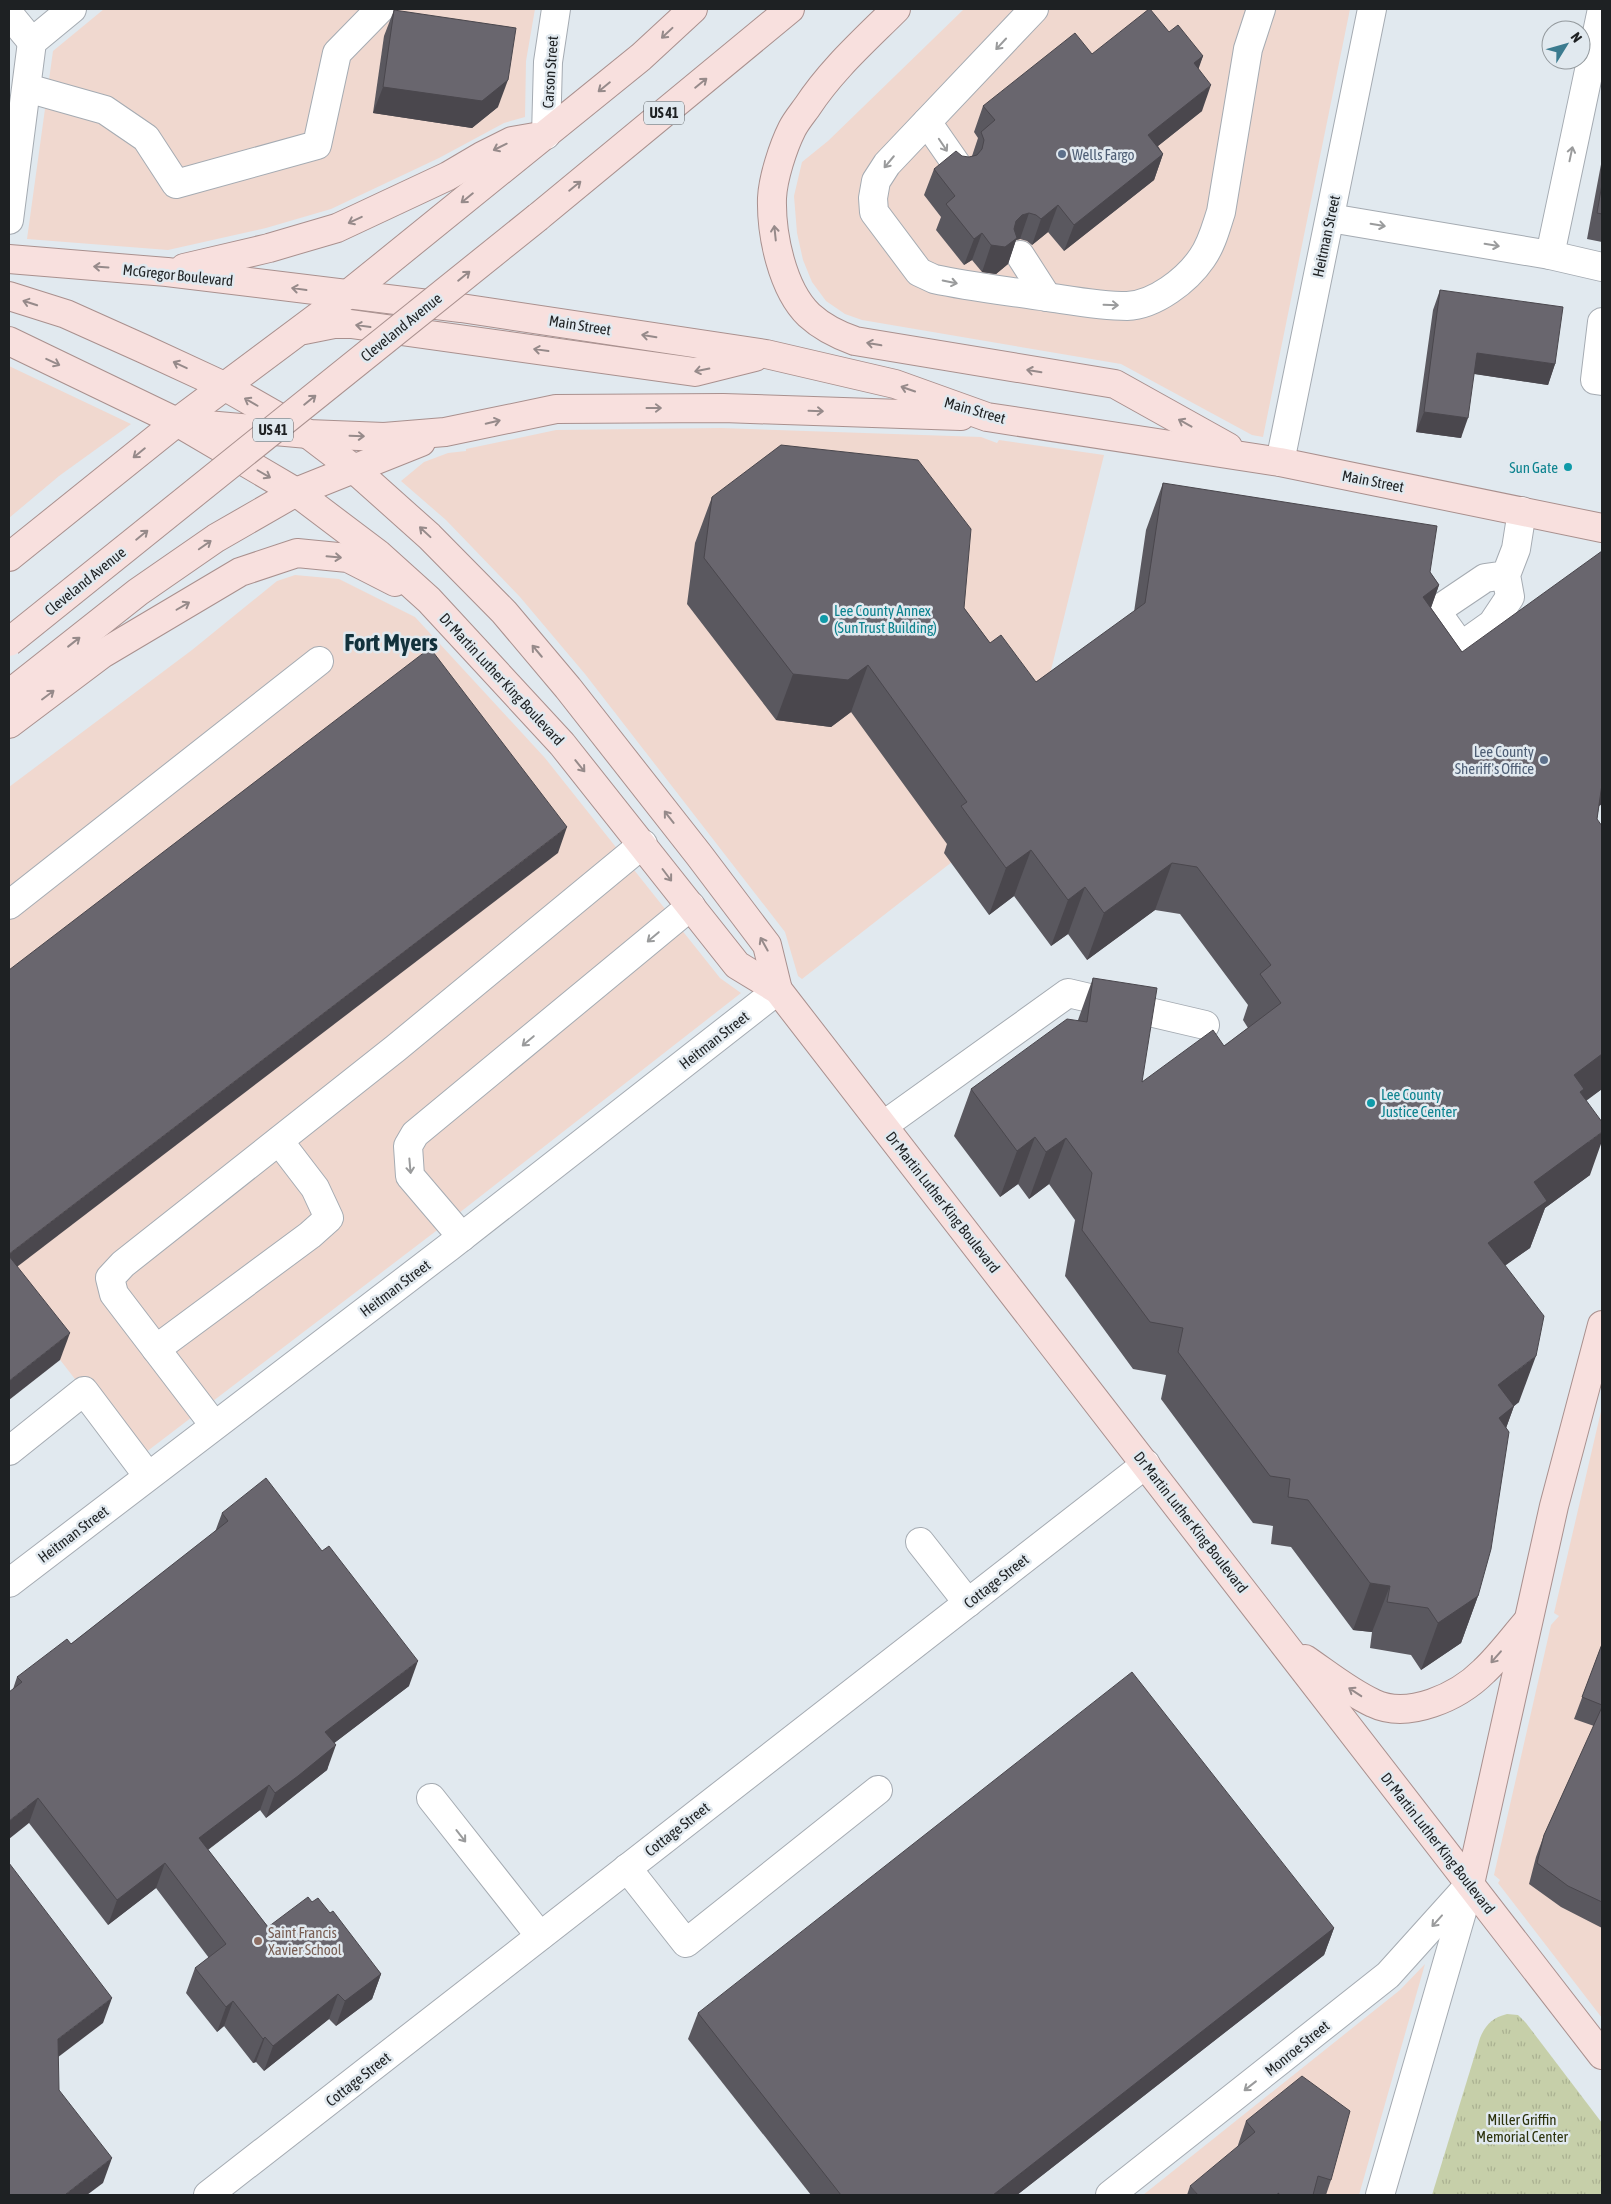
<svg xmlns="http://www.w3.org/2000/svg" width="1611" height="2204" font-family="'Asap Condensed',sans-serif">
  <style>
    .commercial { fill: #f0d8cf }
    .grass { fill: url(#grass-tufts) }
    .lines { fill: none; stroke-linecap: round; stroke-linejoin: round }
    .minor-casing { stroke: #a5abb2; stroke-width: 30 }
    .major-casing { stroke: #a9908e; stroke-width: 30 }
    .minor { stroke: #fff; stroke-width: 28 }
    .major { stroke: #f8e0de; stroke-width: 28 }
    .major-bridge-casing { stroke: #a9908e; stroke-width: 30; stroke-linecap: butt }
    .major-bridge { stroke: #f8e0de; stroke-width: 28 }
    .wall { fill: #5a585f }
    .shaded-wall { fill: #4a474d }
    .building { fill: #69666e; stroke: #4a474d }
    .oneway { stroke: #968a8a }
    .oneway2 { stroke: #9a9b9c }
    .service-dot { fill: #5c6f8a; stroke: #e1e9ef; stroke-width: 2 }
    .culture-dot { fill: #0f9aa8; stroke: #e1e9ef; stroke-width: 2 }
    .education-dot { fill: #8d6e63; stroke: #e1e9ef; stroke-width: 2 }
    .labels { text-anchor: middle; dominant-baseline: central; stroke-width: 5; stroke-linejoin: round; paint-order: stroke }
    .shield { fill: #e1e9ef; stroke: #585d60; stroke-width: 1 }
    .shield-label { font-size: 14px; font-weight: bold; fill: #1e2123 }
    .street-label { font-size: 15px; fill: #1e2123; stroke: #e1e9ef }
    .service-label { font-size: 15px; fill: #4e5e75; stroke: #e1e9ef; text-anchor: start }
    .culture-label { font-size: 15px; fill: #0d838f; stroke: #e1e9ef; text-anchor: start }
    .education-label { font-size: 15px; fill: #785e54; stroke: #e1e9ef; text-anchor: start }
    .park-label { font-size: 15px; fill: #2b310a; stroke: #e1e9ef }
    .town-label { font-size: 25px; font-weight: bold; fill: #13323c; stroke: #e1e9ef }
  </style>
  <defs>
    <pattern id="grass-tufts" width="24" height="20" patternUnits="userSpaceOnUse" patternTransform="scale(1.25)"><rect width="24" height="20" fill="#c6cfa9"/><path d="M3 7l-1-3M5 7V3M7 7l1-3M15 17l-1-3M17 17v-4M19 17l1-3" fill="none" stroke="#aab191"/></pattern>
  </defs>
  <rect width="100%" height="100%" fill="#e1e9ef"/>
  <g class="commercial">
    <polygon points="104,9 535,9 526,61 525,117 504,123 439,158 331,209 266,228 168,250 27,239 53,51"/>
    <polygon points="964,9 1350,9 1263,437 1252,435 1121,364 862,320 845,314 826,301 812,282 803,260 797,233 794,196 802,162 828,141"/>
    <polygon points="9,366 131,424 59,476 9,518"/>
    <polygon points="721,428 981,437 997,443 999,440 1104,455 1016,812 802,979 798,976 785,932 585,674 520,597 446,520 401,481 424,462 448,453 466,451 466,449 556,430"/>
    <polygon points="295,575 339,579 415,617 545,758 720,978 741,993 436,1231 137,1459 9,1294 9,787 192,650 277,581"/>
    <polygon points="1602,1407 1602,2018 1498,1883 1500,1880 1494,1875 1551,1625 1559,1616 1554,1613"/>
    <polygon points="1425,1964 1359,2195 1143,2195 1400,1990"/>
  </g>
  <path class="grass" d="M1507,2014L1518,2015L1526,2023L1602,2123V2195H1432L1480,2038C1486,2024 1492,2018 1507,2014Z"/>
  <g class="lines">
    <defs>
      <g id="minor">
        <path d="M1034,9L887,164L876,181L873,198L874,212L919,272L934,279C971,287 1009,291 1047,297C1074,301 1100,306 1127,306C1155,305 1187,280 1202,258C1212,244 1216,227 1221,212L1248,49L1261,9"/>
        <polyline points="9,14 32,42"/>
        <polyline points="27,88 105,110 146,138 176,184 317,145 337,53 380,9"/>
        <polyline points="927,122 959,168"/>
        <polyline points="546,135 548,62 556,9"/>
        <polyline points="1330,218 1550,255 1602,9"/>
        <polyline points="9,220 32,42 72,9"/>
        <polyline points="1020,255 1047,297"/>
        <polyline points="1550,255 1602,267"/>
        <polyline points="1602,322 1595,380 1602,381"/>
        <polyline points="1280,462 1372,9"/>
        <polyline points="1506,575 1485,578 1436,611 1461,646 1492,624 1510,597 1506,575 1516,549 1522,511"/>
        <polyline points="9,905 319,661"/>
        <polyline points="884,1125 1068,993 1205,1025"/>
        <polyline points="462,1237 410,1176 408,1146 415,1134 691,906"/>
        <polyline points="156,1349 310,1235 329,1218 315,1188 279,1141"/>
        <polyline points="214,1425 114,1294 110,1278 123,1264 396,1048 643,844"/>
        <polyline points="9,1451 84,1391 148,1476"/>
        <polyline points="920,1542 968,1603"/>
        <polyline points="9,1583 449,1247 778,990"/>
        <polyline points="431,1798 540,1936"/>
        <polyline points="627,1868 686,1943 878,1790"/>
        <polyline points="208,2195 1146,1464"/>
        <polyline points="1110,2195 1388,1975 1470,1884"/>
        <polyline points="1380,2195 1468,1891"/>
      </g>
      <g id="major">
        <path d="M896,9C864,41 832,69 807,107C802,114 796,121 792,129C783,147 773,178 772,198C771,234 782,289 809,315C822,327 838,335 855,341L1115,384L1228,447"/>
        <polyline points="538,217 790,9"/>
        <polyline points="9,259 167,272 461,308 766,354 895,384 987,417 1280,462 1602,528"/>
        <polyline points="184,268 269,248 337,228 448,176 482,156 512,141 535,137"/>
        <polyline points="9,296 66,314 144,349 224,386 308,434 354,469 429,536 504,612 568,688 699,855 767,945 778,990"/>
        <polyline points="304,330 334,324 351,324 695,372 755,357"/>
        <polyline points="9,341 177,422 296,492 378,554 429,600 562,744 737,965 778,990 1602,2055"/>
        <polyline points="184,423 308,434 384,437 445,432 556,409 723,408 961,416"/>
        <polyline points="9,557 177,422 347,295 641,57 693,9"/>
        <polyline points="9,694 138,592 216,538 296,492 421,442"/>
        <polyline points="9,724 102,654 240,572 297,553 348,558 395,582"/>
        <path d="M1305,1659C1327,1674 1349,1692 1373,1703C1408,1720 1458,1697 1484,1671C1500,1656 1513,1638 1527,1622"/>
        <polyline points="1470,1884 1554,1506 1602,1325"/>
      </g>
    </defs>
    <use href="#minor" class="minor-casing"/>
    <use href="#major" class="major-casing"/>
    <use href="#minor" class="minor"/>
    <use href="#major" class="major"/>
    <defs>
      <polyline id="major-bridge" points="9,642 538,217"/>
    </defs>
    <use href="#major-bridge" class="major-bridge-casing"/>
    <use href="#major-bridge" class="major-bridge"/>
  </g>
  <g class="wall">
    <polygon points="394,10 498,107 472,128 373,113 384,36"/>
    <polygon points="1169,32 1203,56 1198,68 1202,111 1158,146 1163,154 1154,180 1064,251 1048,232 1032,245 1027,241 1020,239 1016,240 1008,264 996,274 982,272 972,260 964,265 936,230 941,217 924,195 934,169 972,156 978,138 974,132 983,106 1092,54"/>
    <polygon points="1602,159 1602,242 1587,239"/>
    <polygon points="1440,290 1555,364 1548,385 1474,374 1461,438 1416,432 1433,310"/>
    <polygon points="1163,483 1430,572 1439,585 1431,608 1462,652 1599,806 1597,819 1602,1089 1586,1100 1590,1175 1545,1208 1530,1248 1505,1265 1519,1402 1514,1406 1506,1428 1478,1596 1461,1643 1421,1670 1411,1655 1370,1648 1372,1632 1353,1630 1291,1547 1271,1544 1273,1526 1253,1523 1161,1399 1166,1375 1133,1369 1065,1276 1075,1220 1049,1184 1029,1199 1018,1184 1000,1197 954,1136 971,1089 1078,1020 1093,978 1142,1082 1224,1046 1248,1028 1243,1020 1248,1005 1180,914 1155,910 1087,960 1068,934 1051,946 1014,896 989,915 944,853 947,844 851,712 831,727 776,720 687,604 695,543 712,497 964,608 990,643 1036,682 1134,612 1146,530"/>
    <polygon points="222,1513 409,1686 334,1743 327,1770 266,1818 260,1810 208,1850 268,1927 312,1902 330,1913 381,1974 372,1999 336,2026 329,2019 264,2071 256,2062 253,2063 224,2026 217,2032 186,1993 195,1968 209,1958 156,1888 108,1925 29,1823 13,1689 17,1677 71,1644 215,1532"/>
    <polygon points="1602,1644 1602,1928 1561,1907 1529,1884 1536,1857 1544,1835 1594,1726 1574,1719"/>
    <polygon points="1334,1928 1324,1955 1017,2195 811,2195 688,2039 698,2013"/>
    <polygon points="1246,2121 1331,2180 1326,2195 1198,2195 1237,2148"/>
    <polygon points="1190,2186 1198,2195 1187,2195"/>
  </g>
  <g class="shaded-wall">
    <polygon points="1203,56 1194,82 1194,63"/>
    <polygon points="508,80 498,107 472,128 373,113 383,87"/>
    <polygon points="1211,85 1202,111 1139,161 1148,135"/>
    <polygon points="1163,154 1154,180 1064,251 1074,225"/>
    <polygon points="1058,205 1048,232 1032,245 1041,219"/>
    <polygon points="1029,213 1020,239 1016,240 1008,264 996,274 982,272 991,245 1022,215"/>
    <polygon points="982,233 972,260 964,265 974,239"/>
    <polygon points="1477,353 1555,364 1548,385 1469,373"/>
    <polygon points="1424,412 1468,418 1461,438 1416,432"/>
    <polygon points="1439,585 1422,632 1423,597"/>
    <polygon points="868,665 851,712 831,727 776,720 793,674"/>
    <polygon points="1602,774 1602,804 1588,814"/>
    <polygon points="567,827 558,853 9,1273 9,1254"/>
    <polygon points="1031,850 1014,896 989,915 1006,868"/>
    <polygon points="1172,863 1155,910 1087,960 1104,913"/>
    <polygon points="1085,887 1068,934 1051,946 1068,900"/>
    <polygon points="1602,1054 1602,1089 1578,1107 1574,1075"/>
    <polygon points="1602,1132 1602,1141 1590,1175 1545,1208 1530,1248 1471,1290 1488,1243 1534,1182"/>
    <polygon points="1035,1137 1018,1184 1000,1197 1017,1151"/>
    <polygon points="1066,1138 1049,1184 1029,1199 1046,1152"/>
    <polygon points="70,1333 60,1360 9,1400 9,1381"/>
    <polygon points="1536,1356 1519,1402 1514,1406 1497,1453 1498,1385"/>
    <polygon points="1370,1583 1390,1586 1372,1632 1353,1630"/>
    <polygon points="1478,1596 1461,1643 1421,1670 1438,1623"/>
    <polygon points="418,1661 409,1686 316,1757 325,1732"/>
    <polygon points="336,1745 327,1770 266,1818 275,1793"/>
    <polygon points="269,1785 260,1810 190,1863 199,1838"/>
    <polygon points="38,1798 29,1823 9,1839 9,1821"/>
    <polygon points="165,1863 156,1888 108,1925 117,1900"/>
    <polygon points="1334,1928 1324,1955 1017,2195 993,2195"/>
    <polygon points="381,1974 372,1999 336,2026 345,2001"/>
    <polygon points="338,1994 329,2019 264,2071 273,2046"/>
    <polygon points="112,1998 103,2023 49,2064 58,2039"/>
    <polygon points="233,2001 224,2026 217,2032 226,2007"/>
    <polygon points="265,2037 256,2062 253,2063 263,2039"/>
    <polygon points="112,2158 103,2183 87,2195 66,2195 66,2194"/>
  </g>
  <g class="building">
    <polygon points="1149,9 1150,9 1169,32 1178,25 1203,56 1194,63 1211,85 1148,135 1163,154 1074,225 1058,205 1041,219 1036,215 1029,213 1022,215 1016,221 1014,229 1017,238 1005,247 991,245 982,233 974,239 946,204 955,196 934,169 956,151 962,156 969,157 977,155 982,149 984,140 981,132 995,120 983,106 1075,33 1092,54"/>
    <polygon points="394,10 516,28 508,80 482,101 383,87"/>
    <polygon points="1602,184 1602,214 1597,213"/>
    <polygon points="1440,290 1563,307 1555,364 1477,353 1468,418 1424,412"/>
    <polygon points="781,445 918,460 971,529 964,608 990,643 1001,635 1036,682 1145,603 1163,483 1437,526 1430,572 1439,585 1423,597 1462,652 1602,551 1602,784 1597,819 1602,826 1602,1054 1574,1075 1584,1089 1580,1092 1602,1122 1602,1132 1534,1182 1547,1201 1488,1243 1544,1316 1536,1356 1498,1385 1514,1406 1499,1418 1509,1432 1491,1549 1478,1596 1438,1623 1428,1608 1387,1602 1390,1586 1370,1583 1308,1500 1288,1497 1290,1479 1270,1476 1178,1352 1183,1328 1150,1322 1082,1230 1092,1173 1066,1138 1046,1152 1035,1137 1017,1151 971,1089 1067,1019 1087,1022 1093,978 1157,988 1142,1082 1213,1030 1224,1046 1281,1003 1260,974 1271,965 1197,867 1172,863 1104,913 1085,887 1068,900 1031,850 1006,868 961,806 967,802 868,665 848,680 793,674 704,558 712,497"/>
    <polygon points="430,648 567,827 9,1254 9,970"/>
    <polygon points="9,1256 70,1333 9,1381"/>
    <polygon points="266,1478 322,1551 329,1546 418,1661 325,1732 336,1745 298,1776 275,1793 269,1785 199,1838 268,1927 308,1897 312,1902 318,1898 330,1913 333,1911 381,1974 345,2001 338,1994 273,2046 265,2037 263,2039 233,2001 226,2007 195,1968 226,1944 165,1863 117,1900 38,1798 9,1821 9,1692 22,1682 17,1677 67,1639 71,1644 228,1521 222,1513"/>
    <polygon points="1602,1644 1602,1705 1582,1697"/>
    <polygon points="1132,1672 1334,1928 993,2195 841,2195 698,2013"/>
    <polygon points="1602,1707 1602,1902 1568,1886 1537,1863 1544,1835"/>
    <polygon points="9,1863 112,1998 58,2039 59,2090 112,2158 66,2194 68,2195 9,2195"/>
    <polygon points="1302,2076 1350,2111 1331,2180 1318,2176 1313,2195 1278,2195 1279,2193 1276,2195 1198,2195 1190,2186 1255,2132 1246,2121"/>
  </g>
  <defs><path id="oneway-shaft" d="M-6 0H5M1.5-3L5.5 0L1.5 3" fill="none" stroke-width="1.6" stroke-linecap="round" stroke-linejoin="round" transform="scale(1.25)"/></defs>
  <g class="oneway">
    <use href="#oneway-shaft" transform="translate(667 33) rotate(137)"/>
    <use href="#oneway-shaft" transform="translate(701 83) rotate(-39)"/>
    <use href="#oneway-shaft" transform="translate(604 87) rotate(141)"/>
    <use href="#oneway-shaft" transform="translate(500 147) rotate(154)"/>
    <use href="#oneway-shaft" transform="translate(575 186) rotate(-39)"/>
    <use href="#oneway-shaft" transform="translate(467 198) rotate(141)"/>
    <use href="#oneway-shaft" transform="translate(355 220) rotate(155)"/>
    <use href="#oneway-shaft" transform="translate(775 233) rotate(-96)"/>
    <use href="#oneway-shaft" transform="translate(101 267) rotate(-176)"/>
    <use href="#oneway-shaft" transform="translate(464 276) rotate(-39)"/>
    <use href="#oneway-shaft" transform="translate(299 289) rotate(-172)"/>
    <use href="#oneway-shaft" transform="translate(30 303) rotate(-162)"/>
    <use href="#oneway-shaft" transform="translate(363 326) rotate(-172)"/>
    <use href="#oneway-shaft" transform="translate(649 336) rotate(-171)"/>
    <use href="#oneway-shaft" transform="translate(874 344) rotate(-170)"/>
    <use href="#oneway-shaft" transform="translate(541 350) rotate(-172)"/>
    <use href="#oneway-shaft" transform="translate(53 362) rotate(25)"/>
    <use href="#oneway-shaft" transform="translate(180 365) rotate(-155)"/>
    <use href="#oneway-shaft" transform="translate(702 370) rotate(169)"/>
    <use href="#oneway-shaft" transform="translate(1034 371) rotate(-171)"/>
    <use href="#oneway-shaft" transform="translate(908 389) rotate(-161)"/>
    <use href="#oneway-shaft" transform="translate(310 400) rotate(-39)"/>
    <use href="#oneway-shaft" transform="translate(251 402) rotate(-150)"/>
    <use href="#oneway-shaft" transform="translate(654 408)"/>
    <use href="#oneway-shaft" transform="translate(816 411) rotate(2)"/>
    <use href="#oneway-shaft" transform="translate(493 422) rotate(-13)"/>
    <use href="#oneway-shaft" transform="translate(1185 423) rotate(-151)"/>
    <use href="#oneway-shaft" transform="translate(357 436) rotate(2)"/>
    <use href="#oneway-shaft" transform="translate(139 453) rotate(141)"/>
    <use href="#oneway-shaft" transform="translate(264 474) rotate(30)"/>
    <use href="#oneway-shaft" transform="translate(425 532) rotate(-137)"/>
    <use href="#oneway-shaft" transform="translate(142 535) rotate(-39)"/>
    <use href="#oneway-shaft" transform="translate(205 545) rotate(-35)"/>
    <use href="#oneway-shaft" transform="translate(334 557) rotate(5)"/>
    <use href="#oneway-shaft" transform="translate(183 606) rotate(-30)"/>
    <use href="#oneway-shaft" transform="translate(74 642) rotate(-38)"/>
    <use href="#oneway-shaft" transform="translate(537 651) rotate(-130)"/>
    <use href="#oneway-shaft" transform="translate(48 695) rotate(-37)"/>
    <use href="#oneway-shaft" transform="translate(580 766) rotate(51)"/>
    <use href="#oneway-shaft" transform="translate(669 817) rotate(-128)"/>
    <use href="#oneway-shaft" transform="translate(667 875) rotate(53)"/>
    <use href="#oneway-shaft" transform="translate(764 944) rotate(-119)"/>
    <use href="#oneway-shaft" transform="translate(1496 1657) rotate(131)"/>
    <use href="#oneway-shaft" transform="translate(1355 1692) rotate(-147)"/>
  </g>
  <g class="oneway2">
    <use href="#oneway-shaft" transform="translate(1001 44) rotate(133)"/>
    <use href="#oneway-shaft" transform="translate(943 145) rotate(56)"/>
    <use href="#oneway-shaft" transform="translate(1571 154) rotate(-78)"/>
    <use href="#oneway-shaft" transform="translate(889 162) rotate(130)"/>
    <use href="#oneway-shaft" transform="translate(1378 225) rotate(9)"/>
    <use href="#oneway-shaft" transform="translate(1492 245) rotate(9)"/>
    <use href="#oneway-shaft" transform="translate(950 282) rotate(12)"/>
    <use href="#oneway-shaft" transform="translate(1111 305) rotate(2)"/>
    <use href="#oneway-shaft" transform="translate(653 937) rotate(140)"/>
    <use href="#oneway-shaft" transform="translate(528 1041) rotate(140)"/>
    <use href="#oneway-shaft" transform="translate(410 1166) rotate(85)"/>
    <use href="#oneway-shaft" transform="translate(461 1836) rotate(52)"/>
    <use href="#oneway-shaft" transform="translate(1437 1921) rotate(132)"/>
    <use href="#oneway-shaft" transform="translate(1250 2086) rotate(142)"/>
  </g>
  <g class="service-dot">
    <circle cx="1062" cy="154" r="5"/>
    <circle cx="1544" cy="760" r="5"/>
  </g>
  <g class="culture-dot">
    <circle cx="1568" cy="467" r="5"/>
    <circle cx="824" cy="619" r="5"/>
    <circle cx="1371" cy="1103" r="5"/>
  </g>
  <circle class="education-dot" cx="258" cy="1941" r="5"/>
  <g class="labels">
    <g class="shield">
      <rect x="644" y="101.5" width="40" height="23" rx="4"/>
      <rect x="253" y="418.5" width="40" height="23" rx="4"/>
    </g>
    <g class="shield-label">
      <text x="664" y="113">US 41</text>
      <text x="273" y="430">US 41</text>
    </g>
    <g class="street-label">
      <text transform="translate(550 72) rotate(-86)">Carson Street</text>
      <text transform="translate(1326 236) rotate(-78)">Heitman Street</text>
      <text transform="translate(178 275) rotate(6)">McGregor Boulevard</text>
      <text transform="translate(580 325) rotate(9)">Main Street</text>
      <text transform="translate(401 327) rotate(-39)">Cleveland Avenue</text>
      <text transform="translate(975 410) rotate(16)">Main Street</text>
      <text transform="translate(1373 481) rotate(11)">Main Street</text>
      <text transform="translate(85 581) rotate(-39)">Cleveland Avenue</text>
      <text transform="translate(502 679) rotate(47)">Dr Martin Luther King Boulevard</text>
      <text transform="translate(714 1040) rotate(-38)">Heitman Street</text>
      <text transform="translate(943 1202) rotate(52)">Dr Martin Luther King Boulevard</text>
      <text transform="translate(395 1288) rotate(-37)">Heitman Street</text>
      <text transform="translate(1191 1522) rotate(52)">Dr Martin Luther King Boulevard</text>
      <text transform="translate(73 1534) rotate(-37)">Heitman Street</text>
      <text transform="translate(996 1581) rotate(-38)">Cottage Street</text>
      <text transform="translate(677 1829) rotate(-38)">Cottage Street</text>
      <text transform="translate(1438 1843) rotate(52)">Dr Martin Luther King Boulevard</text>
      <text transform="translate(1297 2048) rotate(-39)">Monroe Street</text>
      <text transform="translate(358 2079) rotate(-38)">Cottage Street</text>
    </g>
    <g class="service-label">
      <text x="1072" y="154">Wells Fargo</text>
      <text x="1534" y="751" text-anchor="end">Lee County<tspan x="1534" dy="17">Sheriff's Office</tspan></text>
    </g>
    <g class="culture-label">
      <text x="1558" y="467" text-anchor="end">Sun Gate</text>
      <text x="834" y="610">Lee County Annex<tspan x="834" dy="17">(SunTrust Building)</tspan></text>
      <text x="1381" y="1094">Lee County<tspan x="1381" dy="17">Justice Center</tspan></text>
    </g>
    <g class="education-label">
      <text x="268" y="1932">Saint Francis<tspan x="268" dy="17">Xavier School</tspan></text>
    </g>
    <g class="park-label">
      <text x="1522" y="2119">Miller Griffin<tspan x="1522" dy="17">Memorial Center</tspan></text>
    </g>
    <g class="town-label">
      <text x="391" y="642">Fort Myers</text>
    </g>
  </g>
  <rect width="1611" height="2204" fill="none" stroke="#1e2123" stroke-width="20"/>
  <g transform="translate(1566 45) rotate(53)"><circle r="24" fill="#e1e9ef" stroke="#93999d"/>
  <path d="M0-4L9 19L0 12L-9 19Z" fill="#3b7b8f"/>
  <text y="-8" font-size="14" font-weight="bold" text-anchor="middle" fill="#1e2123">N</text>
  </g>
</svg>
